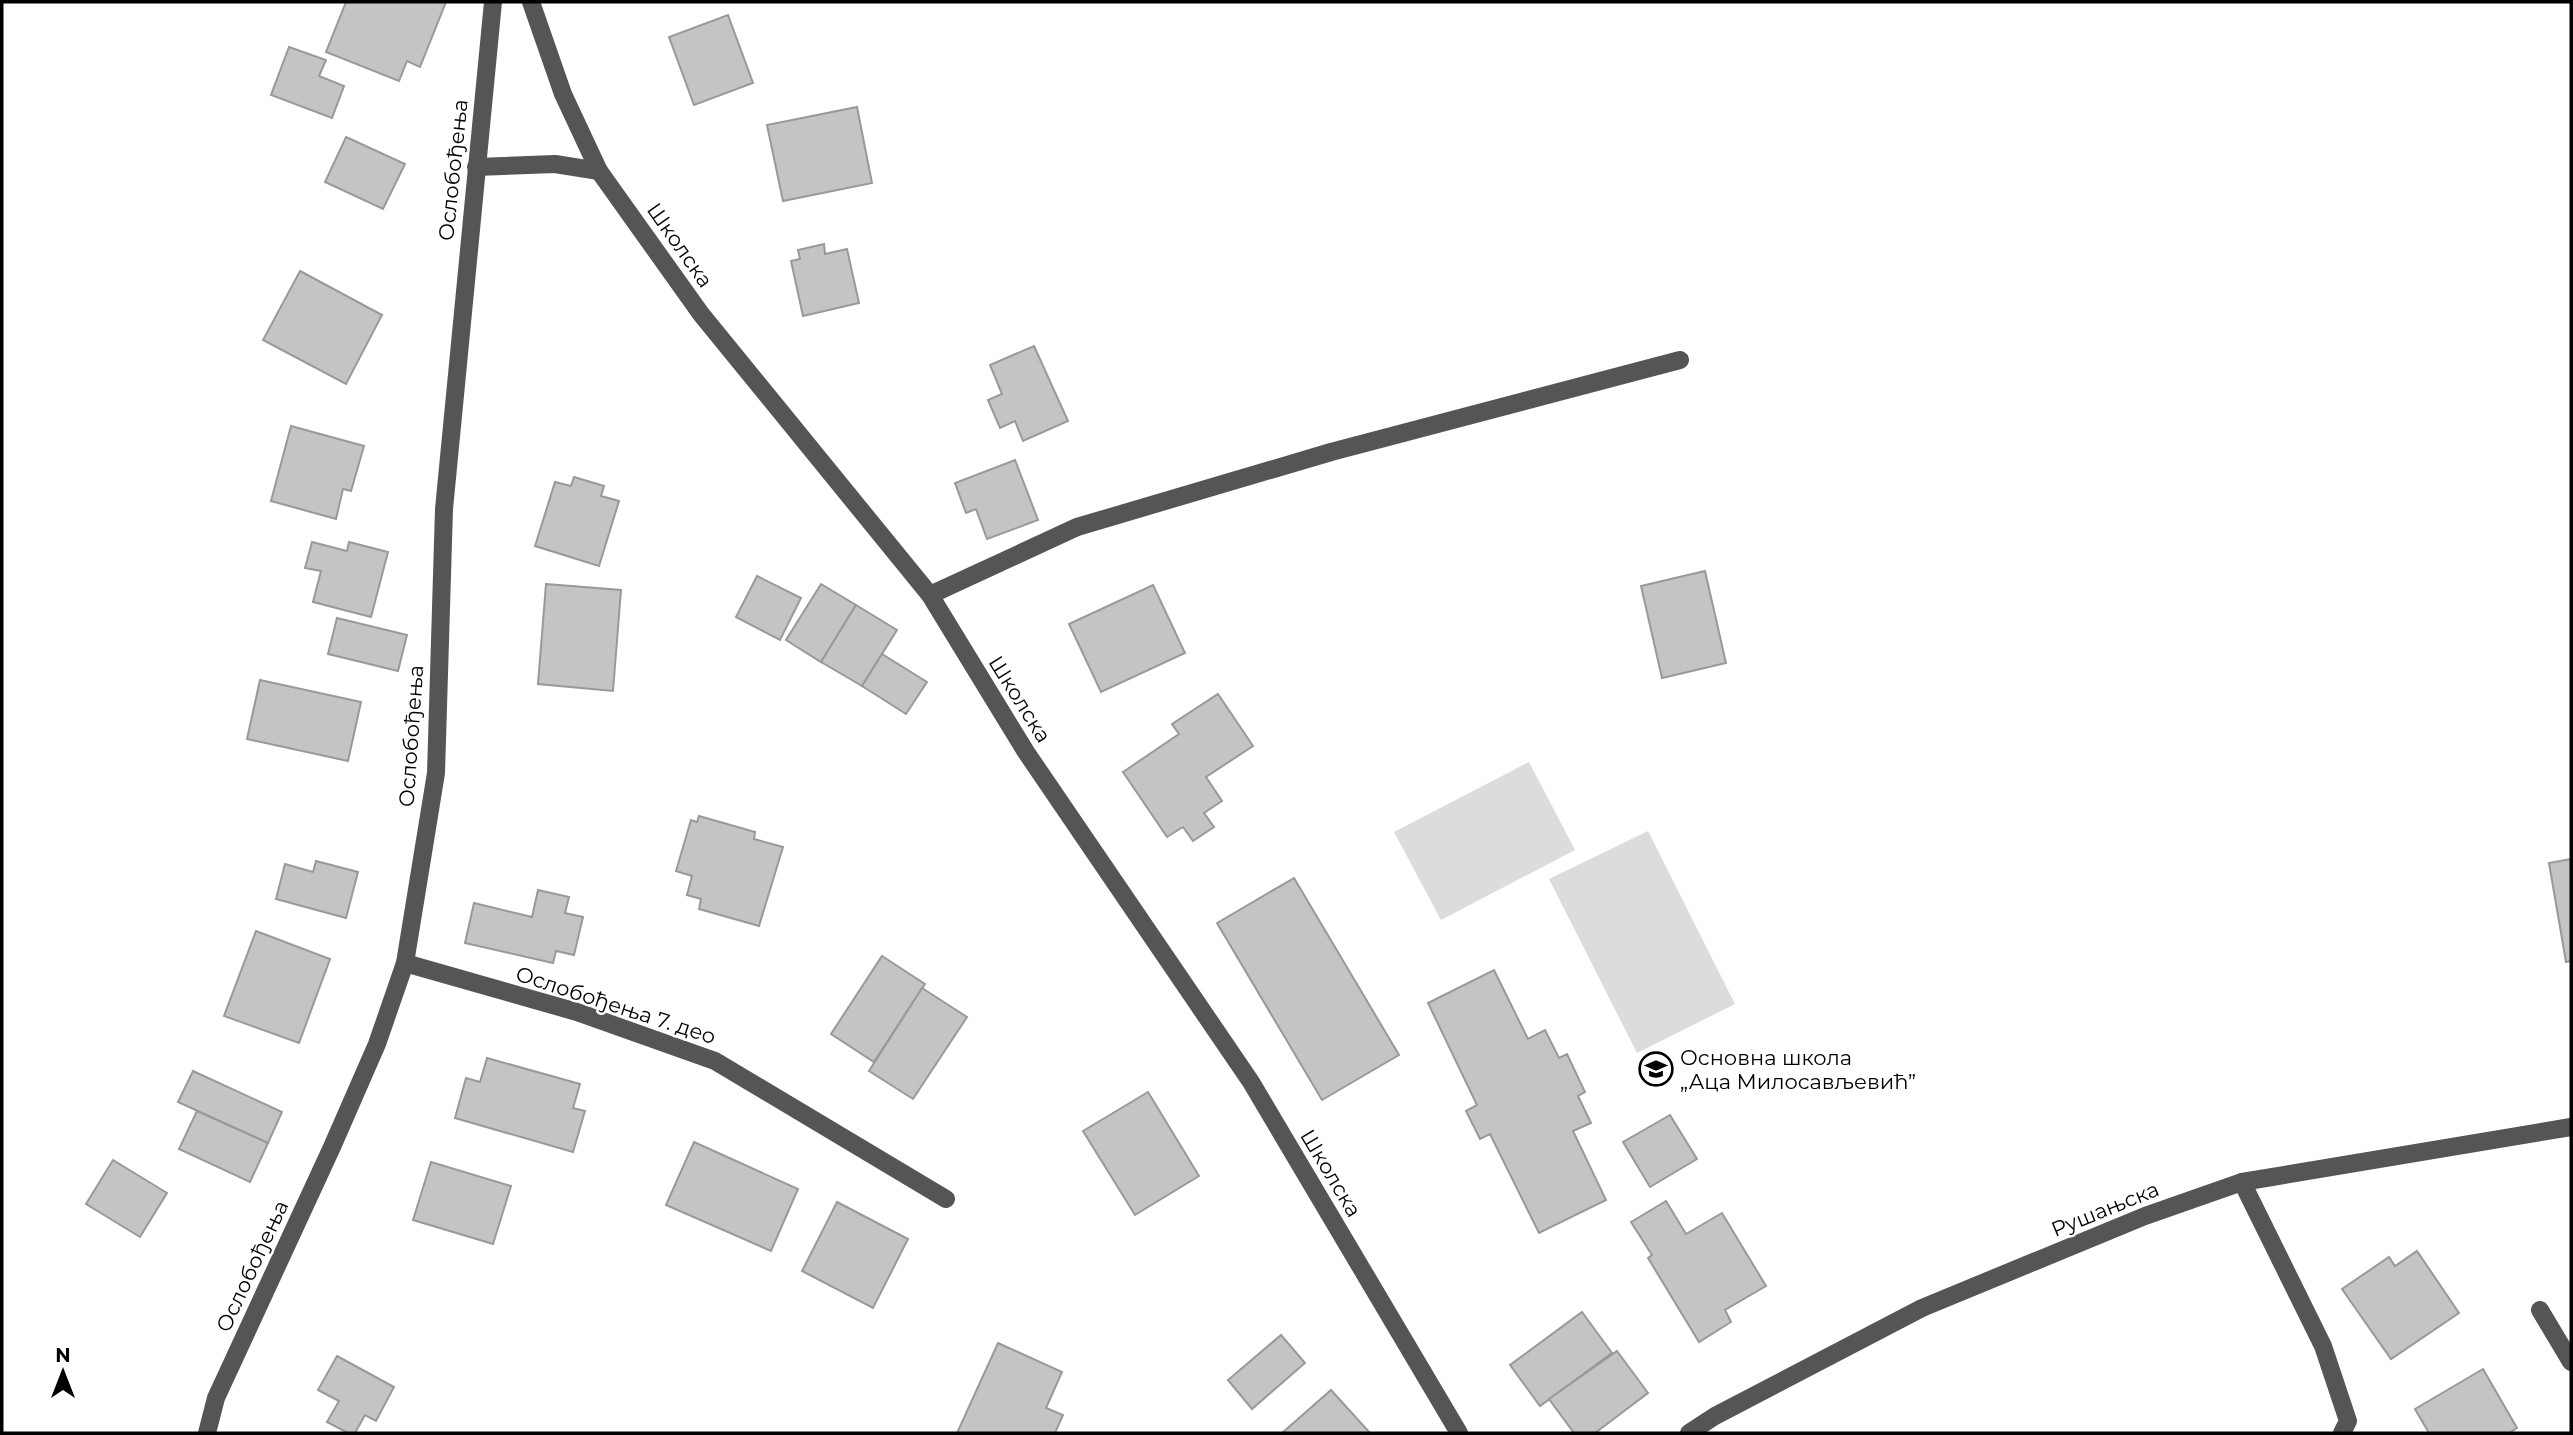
<svg xmlns="http://www.w3.org/2000/svg" width="2573" height="1435" font-family="Montserrat,sans-serif">
  <style>
    .green { fill: #dcdcdc }
    .building { fill: #c4c4c4; stroke: #999; stroke-width: 2 }
    .lines { fill: none; stroke-linecap: round; stroke-linejoin: round }
    .minor { stroke: #555; stroke-width: 18 }
    .labels { text-anchor: middle; dominant-baseline: central; stroke-width: 5; stroke-linejoin: round; paint-order: stroke }
    .street-label { font-size: 21px; fill: #000; stroke: #fff }
    .poi-label { font-size: 21px; fill: #000; stroke: #fff; text-anchor: start }
  </style>
  <rect width="100%" height="100%" fill="#fff"/>
  <g class="green">
    <polygon points="1529,762 1575,850 1441,920 1394,832"/>
    <polygon points="1648,831 1735,1004 1637,1053 1549,879"/>
  </g>
  <g class="building">
    <polygon points="346,2 446,2 420,67 407,61 399,81 326,52"/>
    <polygon points="728,15 753,83 694,105 669,37"/>
    <polygon points="289,47 326,60 319,76 344,86 332,118 271,95"/>
    <polygon points="857,107 872,183 783,201 767,125"/>
    <polygon points="346,137 405,164 383,209 325,182"/>
    <polygon points="824,244 825,254 847,249 859,303 803,316 791,261 800,259 798,250"/>
    <polygon points="300,271 382,315 346,384 263,340"/>
    <polygon points="1034,346 1068,421 1023,441 1015,421 1000,428 988,400 1002,394 990,365"/>
    <polygon points="291,426 364,446 351,491 343,489 336,519 271,501"/>
    <polygon points="1015,460 1038,520 987,539 976,509 966,513 955,483"/>
    <polygon points="574,477 604,486 601,496 619,501 599,566 535,546 555,482 571,486"/>
    <polygon points="312,542 347,551 349,542 388,552 371,617 313,602 321,571 305,568"/>
    <polygon points="1705,571 1726,663 1662,678 1641,586"/>
    <polygon points="757,576 801,598 780,640 736,617"/>
    <polygon points="546,584 621,590 613,691 538,684"/>
    <polygon points="821,584 856,605 821,662 786,640"/>
    <polygon points="1153,585 1185,653 1101,692 1069,624"/>
    <polygon points="856,605 897,630 862,686 821,662"/>
    <polygon points="337,618 407,635 398,671 328,654"/>
    <polygon points="882,654 927,682 906,714 862,686"/>
    <polygon points="260,680 361,702 348,761 247,739"/>
    <polygon points="1218,694 1253,746 1206,777 1222,801 1204,813 1214,827 1193,841 1183,827 1167,837 1123,772 1179,734 1172,724"/>
    <polygon points="699,816 755,832 754,839 783,847 759,926 699,909 701,899 687,895 692,876 676,871 691,820 697,822"/>
    <polygon points="2571,859 2571,961 2566,962 2549,863"/>
    <polygon points="316,861 358,872 346,918 276,899 285,864 313,872"/>
    <polygon points="1294,878 1399,1055 1322,1100 1217,923"/>
    <polygon points="538,890 569,897 565,913 583,917 574,955 556,951 553,963 465,943 474,903 532,917"/>
    <polygon points="256,931 330,959 299,1043 224,1016"/>
    <polygon points="882,956 925,984 874,1062 831,1034"/>
    <polygon points="1494,970 1528,1039 1545,1030 1559,1058 1567,1054 1585,1092 1578,1096 1591,1123 1573,1131 1606,1200 1539,1233 1490,1134 1480,1139 1466,1111 1477,1105 1428,1003"/>
    <polygon points="922,988 967,1017 913,1099 869,1071"/>
    <polygon points="487,1058 580,1084 573,1108 585,1111 573,1152 455,1118 466,1078 480,1082"/>
    <polygon points="193,1071 282,1112 268,1143 178,1102"/>
    <polygon points="1148,1092 1199,1176 1135,1215 1083,1131"/>
    <polygon points="197,1111 268,1143 250,1182 179,1149"/>
    <polygon points="1670,1115 1697,1159 1650,1187 1623,1142"/>
    <polygon points="694,1142 798,1189 771,1251 666,1205"/>
    <polygon points="113,1160 167,1193 140,1237 86,1204"/>
    <polygon points="431,1162 511,1186 493,1244 413,1220"/>
    <polygon points="1666,1201 1686,1234 1722,1213 1766,1286 1725,1310 1731,1322 1699,1342 1648,1258 1652,1255 1631,1222"/>
    <polygon points="837,1202 908,1239 873,1308 802,1271"/>
    <polygon points="2417,1251 2459,1313 2391,1359 2342,1289 2389,1257 2395,1266"/>
    <polygon points="1582,1312 1612,1353 1540,1406 1510,1365"/>
    <polygon points="1281,1335 1305,1363 1252,1409 1228,1380"/>
    <polygon points="998,1343 1062,1372 1046,1408 1063,1415 1055,1433 957,1433"/>
    <polygon points="1617,1351 1648,1393 1595,1433 1574,1433 1549,1399"/>
    <polygon points="337,1356 394,1387 376,1421 365,1415 355,1433 348,1433 327,1422 339,1401 318,1390"/>
    <polygon points="2483,1369 2517,1428 2509,1433 2429,1433 2415,1409"/>
    <polygon points="1331,1390 1370,1433 1282,1433"/>
  </g>
  <g class="lines">
    <g class="minor">
      <polyline points="531,2 563,94 599,171 701,314 930,595 1026,752 1251,1082 1459,1433"/>
      <polyline points="476,167 555,164 599,171"/>
      <polyline points="930,595 1077,527 1331,452 1680,360"/>
      <polyline points="405,963 577,1012 715,1061 946,1199"/>
      <polyline points="2242,1182 2323,1346 2348,1421 2342,1433"/>
      <polyline points="2540,1310 2571,1362"/>
      <polyline points="207,1433 216,1398 332,1147 377,1044 405,963 436,773 444,509 493,2"/>
      <polyline points="1689,1433 1715,1416 1922,1308 2145,1216 2242,1182 2571,1127"/>
    </g>
  </g>
  <defs>
    <symbol id="school-ring" viewBox="-11 -11 22 22"><circle r="9.5" fill="#fff" stroke="#000" stroke-width="1.5"/><path d="M0-5L7-2L0 1L-7-2ZM-4 1L0 2.5L4 1V4Q0 6-4 4Z" fill="#000"/></symbol>
  </defs>
  <g fill-rule="evenodd">
    <use href="#school-ring" x="1637" y="1050" width="38" height="38"/>
  </g>
  <g class="labels">
    <g class="street-label">
      <text transform="translate(453 170) rotate(-84)">Ослобођења</text>
      <text transform="translate(680 245) rotate(55)">Школска</text>
      <text transform="translate(1020 699) rotate(58)">Школска</text>
      <text transform="translate(411 736) rotate(-86)">Ослобођења</text>
      <text transform="translate(616 1005) rotate(18)">Ослобођења 7. део</text>
      <text transform="translate(1331 1173) rotate(59)">Школска</text>
      <text transform="translate(2105 1209) rotate(-22)">Рушањска</text>
      <text transform="translate(252 1266) rotate(-65)">Ослобођења</text>
    </g>
    <g class="poi-label">
      <text x="1680" y="1057">Основна школа<tspan x="1680" dy="24">„Аца Милосављевић”</tspan></text>
    </g>
  </g>
  <rect width="2573" height="1435" fill="none" stroke="#000000" stroke-width="7"/>
  <g transform="translate(63 1372)" stroke="#ffffff" stroke-width="5" paint-order="stroke">
  <path d="M0-5L12 26L0 18L-12 26Z" fill="#000000"/>
  <text y="-10" font-size="19" font-weight="bold" text-anchor="middle" fill="#000000">N</text>
  </g>
</svg>
